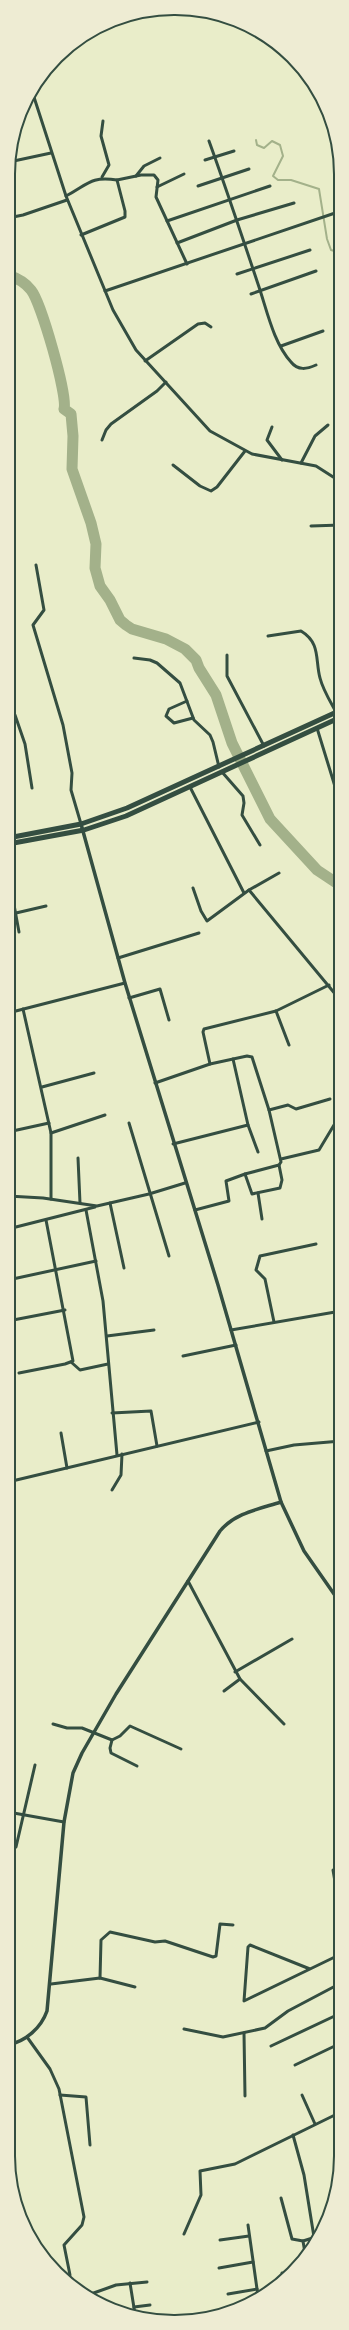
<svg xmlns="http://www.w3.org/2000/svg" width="349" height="2330" font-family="'Work Sans',sans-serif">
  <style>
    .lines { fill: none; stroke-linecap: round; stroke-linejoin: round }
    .stream { stroke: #a3b18a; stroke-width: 2 }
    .river { stroke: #a3b18a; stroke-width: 11 }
    .minor { stroke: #344e41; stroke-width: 3 }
    .tertiary { stroke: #344e41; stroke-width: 3.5 }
    .trunk { stroke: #344e41; stroke-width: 5 }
    .rim { fill: none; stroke: #344e41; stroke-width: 2 }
  </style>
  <rect width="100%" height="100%" fill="#e9edc9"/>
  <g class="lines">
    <polyline class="stream" points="256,140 257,145 264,148 272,141 280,145 283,156 273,176 278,180 291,180 319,189 327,239 331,250 341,253"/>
    <path class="river" d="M8,275C17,278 25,282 31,290C41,302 68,396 64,409L71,414L73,436L72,469L91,523L96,544L95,568L100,586L110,600L120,620L126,625L132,629L166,639L185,649L196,660L199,668L216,695L232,743L270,819L317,870L341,886"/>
    <g class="minor">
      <polyline points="32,91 66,196 113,310 136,350 210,431 252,454 316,466 341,482"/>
      <path d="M209,141C226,188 242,236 258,284C267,310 273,342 291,362C298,371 307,369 316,365"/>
      <polyline points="205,160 234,151"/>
      <polyline points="9,162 51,153"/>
      <polyline points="136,176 144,166 160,158"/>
      <polyline points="102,177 109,165 101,136 103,121"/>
      <polyline points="198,186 249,169"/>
      <polyline points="157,187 184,174"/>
      <path d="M66,196C88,185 89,176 117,180"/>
      <polyline points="8,218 23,215 67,200"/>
      <polyline points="167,221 270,186"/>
      <polyline points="81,235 125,217 125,211 117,180 141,175 154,175 158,180 156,197 187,264"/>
      <polyline points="177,243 237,220 294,203"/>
      <polyline points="237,274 310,250"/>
      <polyline points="105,291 341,211"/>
      <polyline points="251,294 316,271"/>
      <polyline points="281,346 323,331"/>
      <polyline points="145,361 198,324 205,323 211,327"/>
      <polyline points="8,421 11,419"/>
      <polyline points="272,427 267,440 282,460"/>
      <polyline points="102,440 106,430 111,424 157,391 166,382"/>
      <polyline points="301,463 315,436 328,425"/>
      <polyline points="173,465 200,486 211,491 217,487 245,451"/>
      <polyline points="311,526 341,525"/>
      <polyline points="36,565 44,610 33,625 63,725 72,773 71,790 81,824"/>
      <path d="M268,636L301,631C321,643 315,660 320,678C323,690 330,701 336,712"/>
      <polyline points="227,655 227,676 264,746"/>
      <polyline points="134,658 150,660 157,663 180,683 194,720 210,735 213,742 219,767"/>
      <polyline points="187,701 169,709 166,716 174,723 193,718"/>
      <polyline points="8,714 15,715 25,744 32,788"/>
      <polyline points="317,728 341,806"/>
      <polyline points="222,772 243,796 244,803 242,815 260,845"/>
      <polyline points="190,787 244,893"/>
      <polyline points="8,872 19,932"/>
      <polyline points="193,888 201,911 207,921 249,890 279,873"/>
      <polyline points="249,890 341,1001"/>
      <polyline points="16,913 46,906"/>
      <polyline points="118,958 199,933"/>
      <polyline points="334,992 341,989"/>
      <polyline points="129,998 160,989 169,1020"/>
      <polyline points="23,1009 51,1133 51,1199"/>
      <polyline points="276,1011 289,1045"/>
      <polyline points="8,1013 125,983"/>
      <polyline points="233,1059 248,1125 258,1152"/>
      <polyline points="210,1064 203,1032 204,1029 276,1011 329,985"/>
      <polyline points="155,1083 210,1064 247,1056 252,1057 269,1110 281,1162 279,1165 245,1174"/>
      <polyline points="42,1087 94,1073"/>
      <polyline points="269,1110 288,1105 296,1109 330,1099"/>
      <polyline points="129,1123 169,1256"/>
      <polyline points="8,1132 49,1123"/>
      <polyline points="51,1133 105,1115"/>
      <polyline points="173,1144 248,1125"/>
      <polyline points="78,1158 80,1203"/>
      <polyline points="281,1159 319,1150 334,1125 341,1120"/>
      <polyline points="258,1193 262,1219"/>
      <polyline points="8,1196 43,1198 97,1206 149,1194 185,1183"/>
      <polyline points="110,1203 124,1268"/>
      <polyline points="86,1210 103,1301 117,1455"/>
      <polyline points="195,1210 229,1201 226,1181 245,1174 252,1194 280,1188 282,1180 279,1165"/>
      <polyline points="8,1229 95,1207"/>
      <polyline points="8,1280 96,1261"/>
      <polyline points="8,1321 65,1310"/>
      <polyline points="274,1322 265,1279 256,1270 260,1256 316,1244"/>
      <polyline points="231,1330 341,1311"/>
      <polyline points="107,1336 154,1330"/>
      <polyline points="183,1356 236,1345"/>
      <polyline points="71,1362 80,1370 108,1364"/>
      <polyline points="19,1373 65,1364 73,1361 46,1220"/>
      <polyline points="112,1413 151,1411 157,1446"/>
      <polyline points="61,1433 67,1468"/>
      <polyline points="266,1451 294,1445 341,1441"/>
      <polyline points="8,1482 259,1422"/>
      <polyline points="112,1490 121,1475 122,1454"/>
      <polyline points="188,1581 240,1679 284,1724"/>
      <polyline points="235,1672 292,1639"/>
      <polyline points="224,1691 240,1679"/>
      <polyline points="53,1724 67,1728 82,1728 112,1740 120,1736 130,1726 181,1749"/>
      <polyline points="112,1740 110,1748 111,1753 137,1766"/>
      <polyline points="8,1767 8,1766"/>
      <polyline points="8,1812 64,1822"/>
      <polyline points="8,1852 16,1847 35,1765"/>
      <polyline points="341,1866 333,1870 341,1917"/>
      <polyline points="310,1969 250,1945 248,1947 244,2001 341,1954"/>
      <polyline points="100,1978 101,1940 110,1932 155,1942 165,1941 213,1957 216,1956 220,1924 233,1925"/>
      <polyline points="51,1984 100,1978 135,1987"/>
      <polyline points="184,2029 223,2037 265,2028 288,2011 341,1983"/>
      <polyline points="244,2033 245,2096"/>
      <polyline points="27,2037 50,2069 59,2089 84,2217 82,2225 64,2245 70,2275"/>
      <polyline points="271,2046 341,2013"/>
      <polyline points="295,2065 341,2043"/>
      <polyline points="60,2095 86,2097 90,2145"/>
      <polyline points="302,2095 315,2124"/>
      <polyline points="293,2135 304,2175 314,2237"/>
      <polyline points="281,2198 292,2239 303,2241"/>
      <polyline points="248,2225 258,2296"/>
      <polyline points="184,2234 201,2195 200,2171 235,2164 341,2112"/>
      <polyline points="220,2240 249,2236"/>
      <polyline points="305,2253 303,2241 319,2236"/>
      <polyline points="219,2268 253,2262"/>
      <polyline points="282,2273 284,2281"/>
      <polyline points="130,2283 135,2314"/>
      <polyline points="228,2294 257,2289"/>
      <polyline points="88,2295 116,2285 147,2282"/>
      <polyline points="134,2307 150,2305"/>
      <polyline points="229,2308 238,2307"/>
    </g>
    <g class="tertiary">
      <polyline points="81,824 125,983 218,1285 281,1502 304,1551 341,1604"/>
      <path d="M8,2045C26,2041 41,2028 47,2011L64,1822L73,1773L82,1753L116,1694L220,1531C235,1513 259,1509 281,1502"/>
    </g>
    <g class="trunk">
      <polyline points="8,838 81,824 127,808 341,710"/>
      <polyline points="8,844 84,830 126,816 341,717"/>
    </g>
  </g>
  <path d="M0 0H349V2330H0ZM174 15H175A159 159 0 0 1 334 174V2156A159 159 0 0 1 175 2315H174A159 159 0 0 1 15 2156V174A159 159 0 0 1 174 15Z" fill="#eeecd3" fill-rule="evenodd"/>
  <path class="rim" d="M174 15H175A159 159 0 0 1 334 174V2156A159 159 0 0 1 175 2315H174A159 159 0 0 1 15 2156V174A159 159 0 0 1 174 15Z"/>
</svg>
